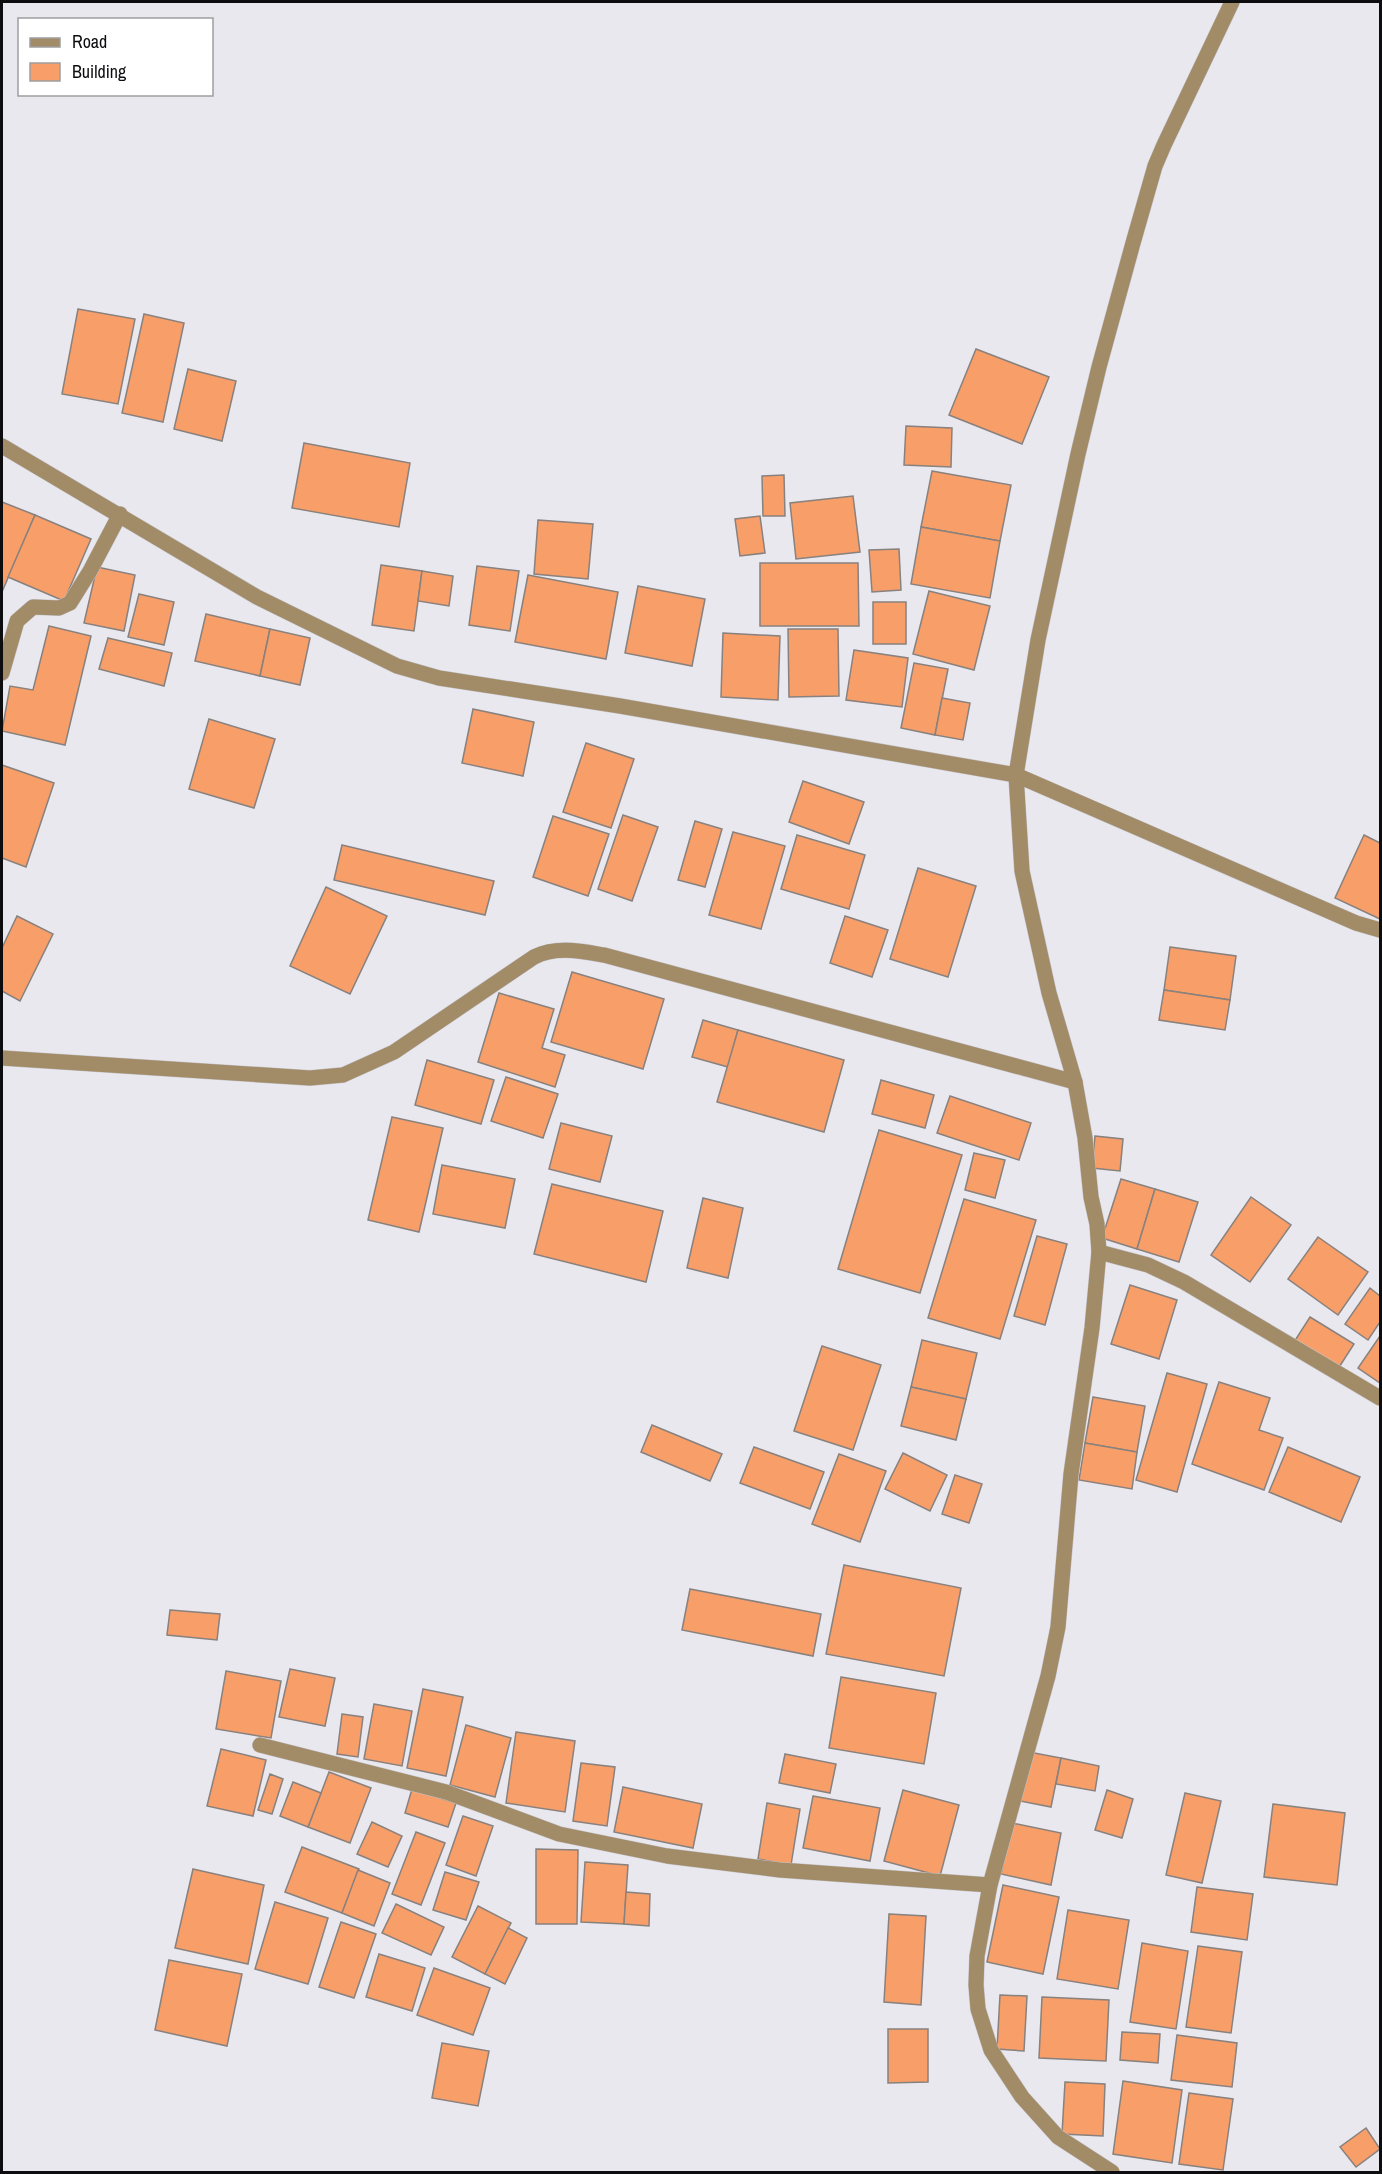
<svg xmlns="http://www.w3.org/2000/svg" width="1382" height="2174" font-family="'Archivo Narrow',sans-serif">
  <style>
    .building { fill: #f89e69; stroke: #88817e; stroke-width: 1.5 }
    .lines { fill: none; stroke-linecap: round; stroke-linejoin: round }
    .minor-casing { stroke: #c6c5cb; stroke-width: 16 }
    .minor { stroke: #a28b67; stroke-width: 15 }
  </style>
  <rect width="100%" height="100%" fill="#e9e8ef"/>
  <g class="building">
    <polygon points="78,309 135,319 118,404 62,394"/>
    <polygon points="144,314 184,323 163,422 122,413"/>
    <polygon points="976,349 1049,377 1022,444 949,415"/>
    <polygon points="188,369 236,381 222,441 174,429"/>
    <polygon points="906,426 952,428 951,467 904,465"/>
    <polygon points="304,443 410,463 399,527 292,508"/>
    <polygon points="932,471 1011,485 1000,541 921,527"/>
    <polygon points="784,475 785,516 763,516 762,476"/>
    <polygon points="853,496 860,552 796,559 790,503"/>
    <polygon points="2,502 35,515 2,592"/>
    <polygon points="35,515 91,539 64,601 8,577"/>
    <polygon points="760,516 765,553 740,556 735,519"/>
    <polygon points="538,520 593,524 588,579 534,574"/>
    <polygon points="921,527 1000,541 990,598 911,584"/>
    <polygon points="899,549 901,590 872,592 869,550"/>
    <polygon points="760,563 858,563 859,626 760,626"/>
    <polygon points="381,565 422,571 414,631 372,625"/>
    <polygon points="477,566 519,571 510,631 469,625"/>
    <polygon points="97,567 135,575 124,631 84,623"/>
    <polygon points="422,571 453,576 449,606 418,601"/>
    <polygon points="528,575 618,592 606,659 515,642"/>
    <polygon points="638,586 705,599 692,666 625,653"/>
    <polygon points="929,591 990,606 974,670 913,654"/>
    <polygon points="139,594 174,602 164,645 128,637"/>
    <rect x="873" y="602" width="33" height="42"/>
    <polygon points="206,614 270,629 260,676 195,661"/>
    <polygon points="49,626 91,636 65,745 2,731 10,686 33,690"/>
    <polygon points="270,629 310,638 300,685 260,676"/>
    <polygon points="788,629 838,629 839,696 789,697"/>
    <polygon points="723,633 780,636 778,700 721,697"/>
    <polygon points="108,638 172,653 164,686 99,669"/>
    <polygon points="854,650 908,658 902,707 846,700"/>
    <polygon points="914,663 948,669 935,735 901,728"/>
    <polygon points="942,698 970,703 963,740 935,735"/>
    <polygon points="473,709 534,722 523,776 462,763"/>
    <polygon points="209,719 275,739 254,808 189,789"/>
    <polygon points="586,743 634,759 611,828 563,812"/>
    <polygon points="2,765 54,783 26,867 2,858"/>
    <polygon points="803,781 864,802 849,844 789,822"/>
    <polygon points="623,815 658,827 632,901 598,889"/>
    <polygon points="553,816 609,834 588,896 533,877"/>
    <polygon points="695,821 722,829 705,887 678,880"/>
    <polygon points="733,832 785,846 761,929 709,915"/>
    <polygon points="797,835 865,855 849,909 781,889"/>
    <polygon points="1364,835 1380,843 1380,919 1335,898"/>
    <polygon points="342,845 494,881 485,915 334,880"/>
    <polygon points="918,868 976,886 948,977 890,959"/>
    <polygon points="326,887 387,916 350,994 290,966"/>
    <polygon points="17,916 53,934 20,1001 2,991 2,948"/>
    <polygon points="845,916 888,930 872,977 830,963"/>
    <polygon points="1170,947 1236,956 1230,1000 1164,990"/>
    <polygon points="572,972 664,999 643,1069 551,1042"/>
    <polygon points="1164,990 1230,1000 1225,1030 1159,1020"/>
    <polygon points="499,993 554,1009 542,1048 565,1055 555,1087 478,1062"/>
    <polygon points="703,1020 738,1030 728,1067 692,1057"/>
    <polygon points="738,1030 844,1060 824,1132 717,1102"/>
    <polygon points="427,1060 494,1080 481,1124 415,1105"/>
    <polygon points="506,1077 558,1094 543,1138 491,1121"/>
    <polygon points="881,1080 934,1095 925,1128 872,1114"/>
    <polygon points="950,1096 1031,1123 1019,1160 937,1133"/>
    <polygon points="392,1117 443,1128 419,1232 368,1220"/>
    <polygon points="561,1123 612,1136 600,1182 549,1169"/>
    <polygon points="879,1130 962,1155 920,1293 838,1269"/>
    <polygon points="1095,1136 1123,1139 1120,1171 1092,1168"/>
    <polygon points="974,1153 1005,1160 995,1198 965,1190"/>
    <polygon points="442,1165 515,1179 505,1228 433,1214"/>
    <polygon points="1121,1179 1155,1189 1137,1249 1102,1238"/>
    <polygon points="552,1184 663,1211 646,1282 534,1254"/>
    <polygon points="1155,1189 1198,1202 1179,1262 1137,1249"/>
    <polygon points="1251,1197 1291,1225 1250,1282 1211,1255"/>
    <polygon points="703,1198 743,1208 728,1278 687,1268"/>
    <polygon points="964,1199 1036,1220 1000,1339 928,1318"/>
    <polygon points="1037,1236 1067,1244 1045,1325 1014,1316"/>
    <polygon points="1318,1237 1368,1272 1338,1315 1288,1279"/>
    <polygon points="1130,1285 1177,1300 1159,1359 1111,1344"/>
    <polygon points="1370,1288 1380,1296 1380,1322 1368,1340 1345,1324"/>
    <polygon points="1310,1317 1354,1344 1338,1369 1294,1342"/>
    <polygon points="1380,1336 1380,1383 1358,1368"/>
    <polygon points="922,1340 977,1353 966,1399 911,1387"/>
    <polygon points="822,1346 881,1365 853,1450 794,1431"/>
    <polygon points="1167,1373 1207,1384 1177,1492 1136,1480"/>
    <polygon points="1219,1382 1270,1398 1259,1430 1283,1438 1264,1490 1192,1464"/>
    <polygon points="911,1387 966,1399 956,1440 901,1426"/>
    <polygon points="1093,1397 1145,1406 1137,1452 1085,1443"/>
    <polygon points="652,1425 722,1454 710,1481 641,1452"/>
    <polygon points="1085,1443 1137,1452 1132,1489 1079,1480"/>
    <polygon points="754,1447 824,1472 810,1509 740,1483"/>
    <polygon points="1288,1447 1360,1477 1341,1522 1269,1492"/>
    <polygon points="903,1453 947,1475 930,1511 885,1489"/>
    <polygon points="839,1454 886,1471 860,1542 812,1524"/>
    <polygon points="955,1475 982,1484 969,1523 942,1514"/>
    <polygon points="844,1565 961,1588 944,1676 826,1654"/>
    <polygon points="690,1589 821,1614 813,1656 682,1630"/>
    <polygon points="170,1610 220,1614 217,1640 167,1635"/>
    <polygon points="290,1669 335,1678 325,1726 279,1717"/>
    <polygon points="226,1671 281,1681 271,1738 216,1729"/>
    <polygon points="841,1677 936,1693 924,1764 829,1748"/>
    <polygon points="423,1689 463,1697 446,1776 407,1768"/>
    <polygon points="374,1704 412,1711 402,1766 364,1759"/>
    <polygon points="342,1714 363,1717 358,1757 337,1754"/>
    <polygon points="466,1725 511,1738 495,1797 450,1785"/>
    <polygon points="516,1732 575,1741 565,1812 506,1803"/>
    <polygon points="221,1749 266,1760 253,1816 207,1806"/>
    <polygon points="1029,1752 1061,1758 1051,1807 1020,1801"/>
    <polygon points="785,1754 836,1764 830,1793 779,1783"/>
    <polygon points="1061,1758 1099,1766 1095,1791 1056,1784"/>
    <polygon points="581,1763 615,1767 607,1826 573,1821"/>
    <polygon points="329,1772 371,1788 350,1843 308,1827"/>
    <polygon points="270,1774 283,1779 272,1814 258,1810"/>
    <polygon points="293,1782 321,1793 308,1827 280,1816"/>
    <polygon points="623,1787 702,1804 693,1848 614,1832"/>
    <polygon points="412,1789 456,1803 448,1827 405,1813"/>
    <polygon points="903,1790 959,1805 940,1876 884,1861"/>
    <polygon points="1107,1790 1133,1799 1122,1838 1095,1830"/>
    <polygon points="1185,1793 1221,1801 1202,1883 1166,1875"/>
    <polygon points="813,1796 880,1808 870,1861 803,1848"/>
    <polygon points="767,1803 800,1809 791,1865 758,1859"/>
    <polygon points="1273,1804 1345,1813 1337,1885 1264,1877"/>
    <polygon points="463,1816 493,1826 476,1876 446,1865"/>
    <polygon points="372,1822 402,1836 388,1867 357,1854"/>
    <polygon points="1012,1823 1061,1833 1051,1885 1001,1874"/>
    <polygon points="416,1832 445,1843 421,1905 392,1894"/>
    <polygon points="302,1847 359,1869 342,1913 285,1892"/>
    <polygon points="536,1849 578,1850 577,1924 536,1924"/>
    <polygon points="585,1862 628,1865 624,1924 581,1922"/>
    <polygon points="193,1869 264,1885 248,1964 175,1948"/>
    <polygon points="358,1870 390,1883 374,1926 342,1913"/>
    <polygon points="445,1872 479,1882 466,1920 433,1910"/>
    <polygon points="1003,1885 1059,1897 1043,1974 987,1962"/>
    <polygon points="1197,1887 1253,1894 1247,1940 1191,1932"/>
    <polygon points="626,1892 650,1894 649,1926 624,1924"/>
    <polygon points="275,1902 328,1918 308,1984 255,1969"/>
    <polygon points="396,1904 444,1927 431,1955 382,1933"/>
    <polygon points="478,1906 511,1923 485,1974 452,1957"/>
    <polygon points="1068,1910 1129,1920 1118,1989 1057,1979"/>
    <polygon points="889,1914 926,1916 921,2005 884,2002"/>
    <polygon points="341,1922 376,1934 354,1998 319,1987"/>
    <polygon points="508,1928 527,1938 505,1984 485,1974"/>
    <polygon points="1142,1943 1188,1951 1176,2029 1130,2022"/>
    <polygon points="1198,1946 1242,1952 1231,2033 1186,2027"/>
    <polygon points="379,1954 425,1968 412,2011 366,1997"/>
    <polygon points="169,1960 242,1974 227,2046 155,2030"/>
    <polygon points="434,1968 490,1988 473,2035 417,2015"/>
    <polygon points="1000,1995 1027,1996 1024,2051 997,2049"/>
    <polygon points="1042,1997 1109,2000 1106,2061 1039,2058"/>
    <polygon points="888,2029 928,2029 928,2082 888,2083"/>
    <polygon points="1122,2032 1160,2034 1158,2063 1120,2060"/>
    <polygon points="1177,2035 1237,2043 1232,2087 1171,2080"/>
    <polygon points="442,2043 489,2051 478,2106 432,2098"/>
    <polygon points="1123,2081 1182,2090 1172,2163 1113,2154"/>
    <polygon points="1065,2082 1105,2084 1103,2136 1062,2134"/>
    <polygon points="1189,2093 1233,2099 1223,2170 1179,2164"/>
    <polygon points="1366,2128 1380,2149 1356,2167 1340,2147"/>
  </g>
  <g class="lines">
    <defs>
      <g id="minor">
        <polyline points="2,446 257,597 397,666 439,678 620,706 1016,775 1356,923 1380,930"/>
        <polyline points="2,673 17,621 33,607 59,608 70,603 90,571 120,514"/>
        <path d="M2,1058L310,1078L343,1075L394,1052L534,957C556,946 580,951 604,955L1075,1082"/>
        <polyline points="1099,1252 1148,1265 1184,1282 1380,1398"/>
        <polyline points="260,1745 446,1792 559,1834 667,1856 780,1870 990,1885"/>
        <polyline points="1112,2172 1058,2137 1022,2097 991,2050 978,2009 976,1985 977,1956 990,1885 1048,1676 1058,1627 1071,1474 1092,1328 1099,1252 1097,1224 1091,1197 1085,1138 1075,1082 1049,993 1022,871 1016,775 1038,640 1078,454 1099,367 1133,243 1155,166 1164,145 1232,2"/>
      </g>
    </defs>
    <use href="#minor" class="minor-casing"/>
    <use href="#minor" class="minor"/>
  </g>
  <rect width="1382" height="2174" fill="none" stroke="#0d0c0f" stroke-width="6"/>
  <rect x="18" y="18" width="195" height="78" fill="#ffffff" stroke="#9e9e9f" stroke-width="1.5"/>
  <rect x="30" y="38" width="30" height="9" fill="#a28b67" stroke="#9e9e9f" stroke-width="1.5"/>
  <text x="72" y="48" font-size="18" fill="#0d0c0f">Road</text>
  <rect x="30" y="63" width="30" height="18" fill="#f89e69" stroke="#9e9e9f" stroke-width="1.5"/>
  <text x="72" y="78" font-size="18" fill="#0d0c0f">Building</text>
</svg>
